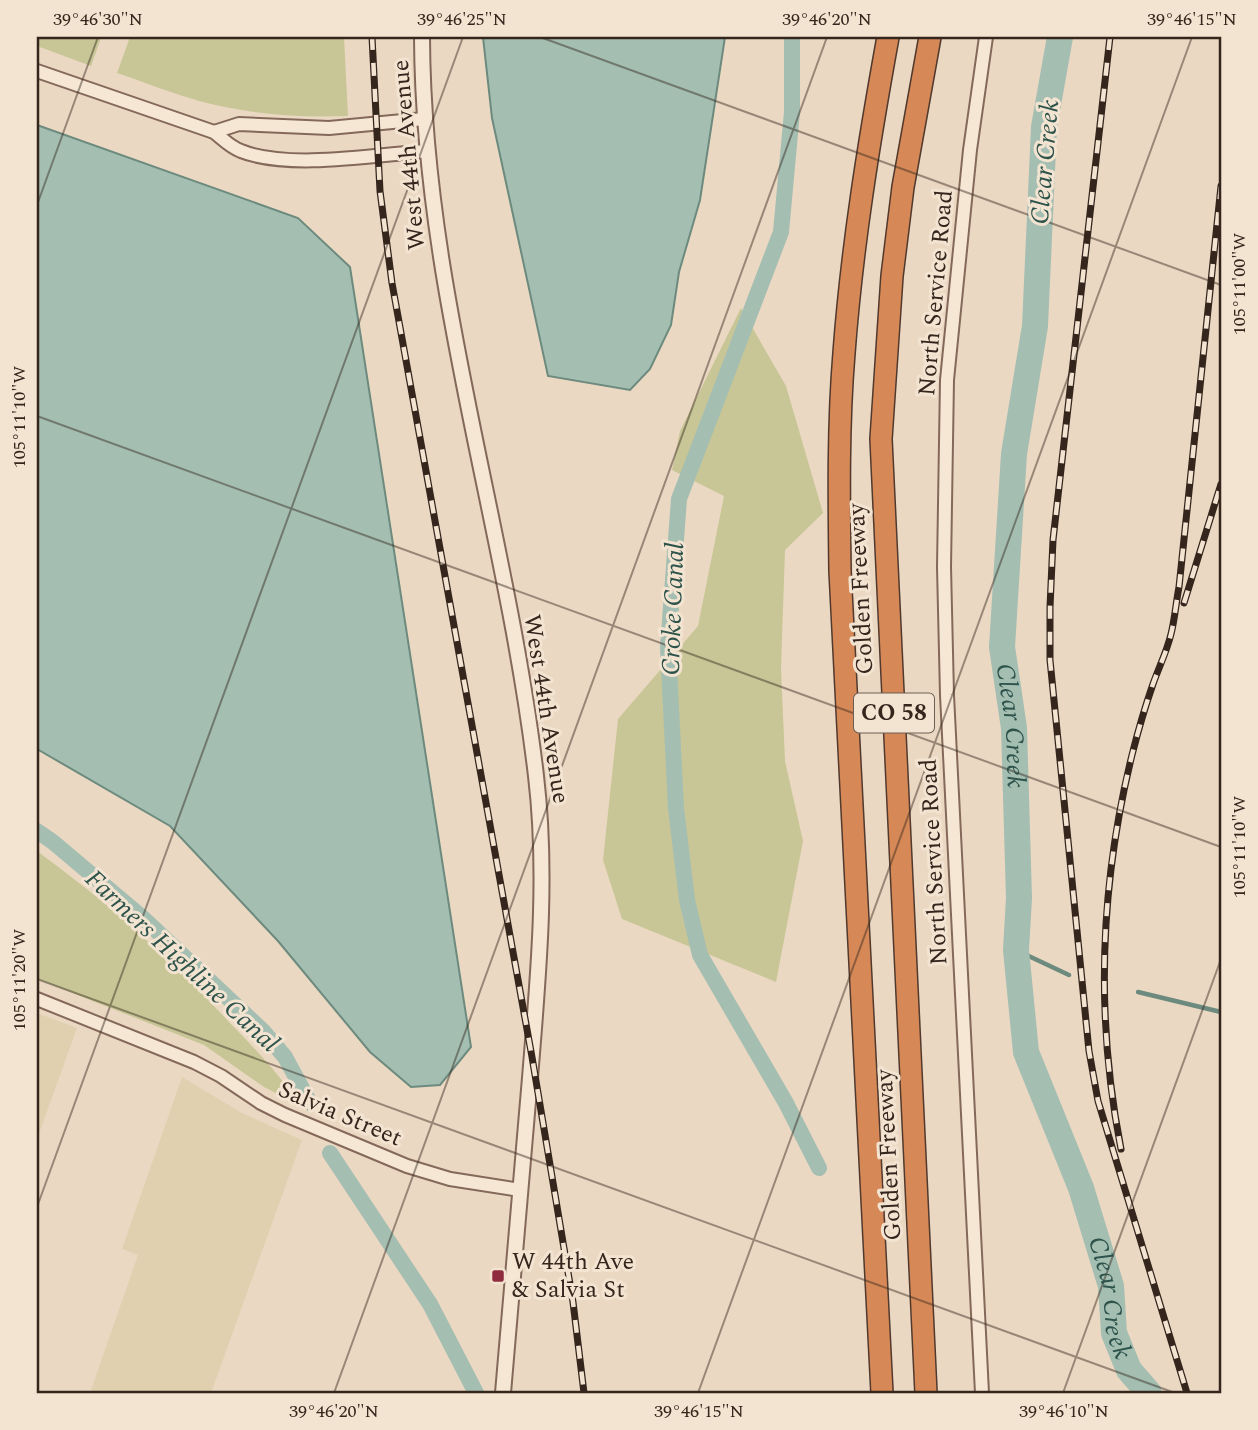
<svg xmlns="http://www.w3.org/2000/svg" width="1258" height="1430" font-family="Spectral,serif">
  <style>
    .farmland { fill: #e0d0af }
    .green { fill: #c8c696 }
    .water { fill: #a4beb2; stroke: #6c8b7e; stroke-width: 2 }
    .lines { fill: none; stroke-linecap: round; stroke-linejoin: round }
    .stream { stroke: #6c8b7e; stroke-width: 4.5 }
    .canal { stroke: #a4beb2; stroke-width: 16 }
    .river { stroke: #a4beb2; stroke-width: 26 }
    .minor-casing { stroke: #84695a; stroke-width: 16 }
    .tertiary-casing { stroke: #84695a; stroke-width: 18 }
    .motorway-casing { stroke: #51392e; stroke-width: 24 }
    .minor { stroke: #f6e7d4; stroke-width: 12 }
    .tertiary { stroke: #f6e7d4; stroke-width: 14 }
    .motorway { stroke: #d68956; stroke-width: 21 }
    .rail-casing { stroke: #34251d; stroke-width: 7 }
    .rail { stroke: #f3e3d1; stroke-width: 4.5; stroke-dasharray: 13; stroke-linecap: butt }
    .ticks { fill: none; stroke: #34251d; stroke-width: 2; stroke-opacity: 0.45 }
    .poi-dot { fill: #8f2d3e; stroke: #f3e3d1; stroke-width: 2.5 }
    .labels { text-anchor: middle; dominant-baseline: central; stroke-width: 6; stroke-linejoin: round; paint-order: stroke }
    .shield { fill: #f3e3d1; stroke: #6d5e53; stroke-width: 2 }
    .shield-label { font-size: 23px; font-weight: bold; fill: #34251d }
    .street-label { font-size: 24px; fill: #34251d; stroke: #f3e3d1 }
    .poi-label { font-size: 24px; fill: #34251d; stroke: #f3e3d1; text-anchor: start }
    .water-label { font-size: 26px; font-style: italic; fill: #2d534b; stroke: #f3e3d1 }
    .neatline { fill: none; stroke: #34251d; stroke-width: 2.5 }
    .ticks-label { font-size: 18px; text-anchor: middle; fill: #34251d }
  </style>
  <rect width="100%" height="100%" fill="#ebd8c2"/>
  <g class="farmland">
    <polygon points="37,1013 77,1028 37,1139"/>
    <polygon points="182,1077 242,1113 302,1140 211,1393 90,1393 138,1255 122,1249"/>
  </g>
  <g class="green">
    <polygon points="37,37 100,37 101,38 91,66 37,46"/>
    <path d="M130,37H344L348,116C297,118 248,114 199,101C171,93 144,82 117,73Z"/>
    <polygon points="741,308 786,386 823,513 785,550 781,669 785,761 803,841 776,982 622,919 603,860 618,719 698,626 724,496 672,470 680,431"/>
    <path d="M37,851C107,902 171,959 230,1023C255,1049 280,1074 299,1105L264,1087L204,1045L37,979Z"/>
  </g>
  <g class="water">
    <polygon points="483,37 725,37 700,200 679,272 671,325 650,369 630,390 548,376 492,118"/>
    <polygon points="37,125 298,218 350,267 471,1047 440,1085 411,1087 370,1052 278,941 170,826 37,749"/>
  </g>
  <g class="lines">
    <g class="stream">
      <polyline points="1016,950 1069,975"/>
      <polyline points="1138,992 1221,1012"/>
    </g>
    <g class="canal">
      <polyline points="792,37 792,112 781,232 679,499 668,647 676,808 687,900 700,955 786,1103 819,1168"/>
      <polyline points="37,831 53,842 143,918 263,1031 285,1057 310,1103"/>
      <polyline points="330,1153 430,1304 476,1393"/>
    </g>
    <path class="river" id="s1" d="M1060,37L1044,127L1035,326L1014,454L1002,647L1014,728L1019,898L1016,950L1026,1052L1081,1188L1111,1286L1114,1333L1129,1370L1149,1393"/>
    <defs>
      <g id="minor">
        <path d="M37,71L214,132C223,139 230,147 241,151C288,170 375,155 427,151"/>
        <polyline points="214,132 239,124 329,128 424,119"/>
        <polyline points="37,999 194,1062 221,1076 261,1103 285,1115 407,1166 450,1179 520,1190"/>
        <polyline points="982,1393 947,695 944,567 947,380 970,150 986,37"/>
      </g>
      <path id="tertiary" d="M422,37C423,288 507,528 536,776C548,877 538,978 530,1078C521,1183 512,1288 503,1393"/>
      <g id="motorway">
        <path d="M882,1393L840,571C839,498 838,425 844,353C852,246 869,142 888,37"/>
        <polyline points="926,1393 881,439 892,276 903,187 930,37"/>
      </g>
    </defs>
    <use href="#minor" class="minor-casing"/>
    <use href="#tertiary" class="tertiary-casing"/>
    <use href="#motorway" class="motorway-casing"/>
    <use href="#minor" class="minor"/>
    <use href="#tertiary" class="tertiary"/>
    <use href="#motorway" class="motorway"/>
    <defs>
      <g id="rail">
        <polyline points="372,37 380,191 392,283 532,1057 573,1302 584,1393"/>
        <polyline points="1110,37 1053,540 1050,607 1050,660 1089,1051 1098,1101 1187,1393"/>
        <polyline points="1184,603 1221,484"/>
        <path d="M1121,1149C1095,1016 1100,885 1132,755C1138,731 1145,707 1153,684C1159,667 1167,651 1171,634C1175,618 1176,602 1179,587L1221,186"/>
      </g>
    </defs>
    <use href="#rail" class="rail-casing"/>
    <use href="#rail" class="rail"/>
  </g>
  <path class="ticks" d="M540,37L1221,285M37,205L98,37M37,416L1221,847M37,979L1175,1393M37,1207L463,37M334,1393L827,37M698,1393L1192,37M1063,1393L1221,959"/>
  <rect class="poi-dot" x="491" y="1269" width="14" height="14" rx="3.5"/>
  <g class="labels">
    <rect class="shield" x="854" y="693.5" width="80" height="39" rx="5"/>
    <g class="shield-label">
      <text x="894" y="713">CO 58</text>
    </g>
    <g class="street-label">
      <text transform="translate(409 155) rotate(-95)">West 44th Avenue</text>
      <text transform="translate(936 293) rotate(-85)">North Service Road</text>
      <text transform="translate(861 589) rotate(-93)">Golden Freeway</text>
      <text transform="translate(546 709) rotate(81)">West 44th Avenue</text>
      <text transform="translate(934 862) rotate(-93)">North Service Road</text>
      <text transform="translate(340 1114) rotate(23)">Salvia Street</text>
      <text transform="translate(889 1155) rotate(-93)">Golden Freeway</text>
    </g>
    <g class="poi-label">
      <text x="512" y="1262">W 44th Ave<tspan x="512" dy="28">&amp; Salvia St</tspan></text>
    </g>
    <g class="water-label">
      <text transform="translate(1045 162) rotate(-85)">Clear Creek</text>
      <text transform="translate(673 609) rotate(-88)">Croke Canal</text>
      <text stroke="none"><textPath href="#s1" startOffset="693">Clear Creek</textPath></text>
      <text transform="translate(182 961) rotate(43)">Farmers Highline Canal</text>
      <text stroke="none"><textPath href="#s1" startOffset="1281">Clear Creek</textPath></text>
    </g>
  </g>
  <rect width="1258" height="1430" fill="none" stroke="#f3e3d1" stroke-width="77"/>
  <rect x="38" y="38" width="1182" height="1354" class="neatline"/>
  <g class="ticks-label">
    <text x="98" y="25">39°46'30"N</text>
    <text x="462" y="25">39°46'25"N</text>
    <text x="827" y="25">39°46'20"N</text>
    <text x="1192" y="25">39°46'15"N</text>
    <text transform="translate(1239 284) rotate(-90)" y="6">105°11'00"W</text>
    <text transform="translate(19 417) rotate(-90)" y="6">105°11'10"W</text>
    <text transform="translate(1239 847) rotate(-90)" y="6">105°11'10"W</text>
    <text transform="translate(19 980) rotate(-90)" y="6">105°11'20"W</text>
    <text x="334" y="1417">39°46'20"N</text>
    <text x="699" y="1417">39°46'15"N</text>
    <text x="1064" y="1417">39°46'10"N</text>
  </g>
</svg>
